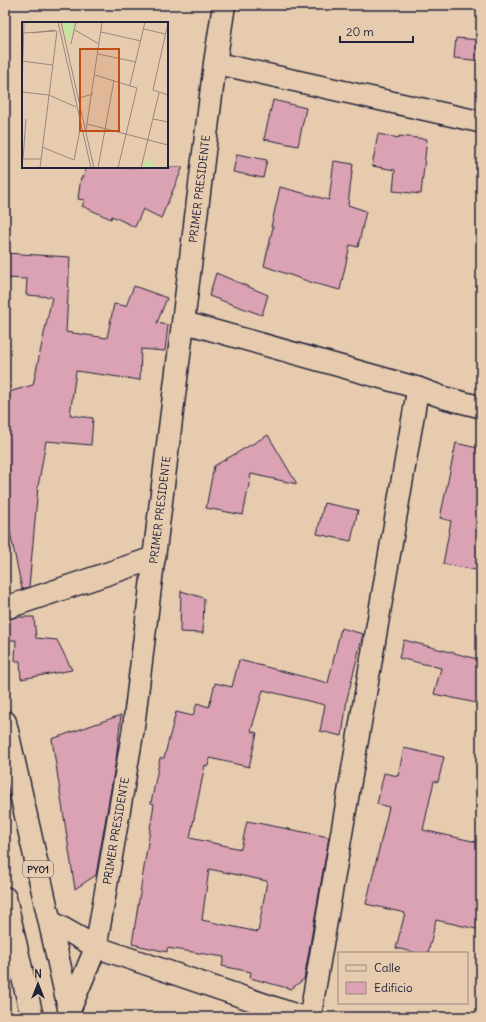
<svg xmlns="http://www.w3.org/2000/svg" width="486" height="1022" font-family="Delius,sans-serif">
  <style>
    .building { fill: #daa2b3; stroke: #22223b; fill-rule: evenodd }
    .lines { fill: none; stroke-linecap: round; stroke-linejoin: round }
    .minor-casing { stroke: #22223b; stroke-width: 24 }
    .tertiary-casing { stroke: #22223b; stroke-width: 25 }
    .trunk-casing { stroke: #22223b; stroke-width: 25 }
    .minor { stroke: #e6cbae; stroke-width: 21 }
    .tertiary { stroke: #e6cbae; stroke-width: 22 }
    .trunk { stroke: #e6cbae; stroke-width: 22 }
    .labels { text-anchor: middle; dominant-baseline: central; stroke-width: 4; stroke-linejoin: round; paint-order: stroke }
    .shield { fill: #e6cbae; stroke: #5d555e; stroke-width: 1 }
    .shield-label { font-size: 10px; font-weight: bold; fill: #22223b }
    .street-label { font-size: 11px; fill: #22223b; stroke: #e6cbae }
    .inset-road { fill: none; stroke: #988780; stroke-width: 1 }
    .view { fill: #c04e15; fill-opacity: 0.15; stroke: #c04e15; stroke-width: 2 }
    .inset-edge { fill: none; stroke: #22223b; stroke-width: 2 }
  </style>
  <rect width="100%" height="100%" fill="#e6cbae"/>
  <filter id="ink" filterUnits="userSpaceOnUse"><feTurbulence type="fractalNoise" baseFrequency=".025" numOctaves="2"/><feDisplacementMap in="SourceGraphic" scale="8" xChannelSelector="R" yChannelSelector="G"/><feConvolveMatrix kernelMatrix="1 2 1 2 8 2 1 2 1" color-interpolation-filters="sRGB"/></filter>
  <g filter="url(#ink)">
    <g class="building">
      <polygon points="456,38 481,40 481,61 454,58"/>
      <polygon points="273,100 306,108 298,146 264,139"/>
      <polygon points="378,134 399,138 399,136 427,139 421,194 393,191 395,170 372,166"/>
      <polygon points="237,154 267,160 263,178 233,172"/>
      <polygon points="334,161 353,164 348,205 366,211 358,247 350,245 340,290 313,283 264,266 273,227 271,227 280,187 329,200"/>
      <polygon points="85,167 183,167 161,218 143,209 135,227 112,216 111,219 82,206 85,200 78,199 81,177 84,177"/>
      <polygon points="5,253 70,257 66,332 107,338 114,304 126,306 134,286 167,298 157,323 168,325 165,351 141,349 140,380 76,371 70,415 93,418 91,445 46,441 38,487 29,587 22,589 5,508 5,393 33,385 52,297 26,295 27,279 5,278"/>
      <polygon points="216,273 268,295 262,315 209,296"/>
      <polygon points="268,435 297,484 251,474 243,515 206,508 214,466"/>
      <polygon points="456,443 481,449 481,484 475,509 481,510 481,543 476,570 443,564 451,521 440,518"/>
      <polygon points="324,503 358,510 351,541 317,534"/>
      <polygon points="181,591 204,598 203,633 180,632"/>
      <polygon points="17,617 34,617 36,638 57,640 72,670 21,679 20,661 15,661 16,640 5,640 5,620"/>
      <path d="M341,628L363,634L347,699L342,736L320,731L325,705L263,690L251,731L257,733L249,767L210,758L208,766L205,765L190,838L241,849L247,821L329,837L304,979L291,989L250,978L251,972L222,966L224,957L167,948V952L132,944L154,804L151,803L160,758H164L176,712L193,716L197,703L209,707L215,683L232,687L239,660L328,683ZM209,869L267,881L258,932L202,920Z"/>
      <polygon points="404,640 481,660 481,704 434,694 441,668 399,658"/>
      <polygon points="121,715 116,760 96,875 75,889 52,739"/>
      <polygon points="404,748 444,757 438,782 434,781 423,830 481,843 481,930 436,920 428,953 417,953 396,948 405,913 366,904 389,807 377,804 384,773 398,776"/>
    </g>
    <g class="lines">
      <defs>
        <g id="minor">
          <polyline points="215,63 481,122"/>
          <polyline points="183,322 418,388 445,398 481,407"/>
          <polyline points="50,921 96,947 302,1017"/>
          <path id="s1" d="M70,1009L96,947L133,731L154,558"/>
          <polyline points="310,1017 418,388"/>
        </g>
        <g id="tertiary">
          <path id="s2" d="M5,608L154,558L215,63L224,5"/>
        </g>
        <g id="trunk">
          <polyline points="5,722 71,1017"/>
          <polyline points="5,898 32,1017"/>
        </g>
      </defs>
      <use href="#minor" class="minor-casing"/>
      <use href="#tertiary" class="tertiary-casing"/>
      <use href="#trunk" class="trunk-casing"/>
      <use href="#minor" class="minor"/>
      <use href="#tertiary" class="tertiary"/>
      <use href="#trunk" class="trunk"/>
    </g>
  </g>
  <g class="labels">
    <rect class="shield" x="23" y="861" width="30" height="16" rx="3"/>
    <g class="shield-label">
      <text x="38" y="869">PY01</text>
    </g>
    <g class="street-label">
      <text stroke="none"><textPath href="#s2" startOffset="529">PRIMER PRESIDENTE</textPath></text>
      <text transform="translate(160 510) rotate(-83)">PRIMER PRESIDENTE</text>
      <text stroke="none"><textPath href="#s1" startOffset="185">PRIMER PRESIDENTE</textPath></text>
    </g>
  </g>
  <g transform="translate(22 22)">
    <rect width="146" height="146" fill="#e6cbae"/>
    <path d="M125,136L131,143L139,146H120Z" fill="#c2e6a0"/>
    <path d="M40,0H51V8L46,21Z" fill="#c2e6a0"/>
    <path class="inset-road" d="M36,0L69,146M39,0L72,146M146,1L131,68L146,73M122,7L143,12M53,8L77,22M79,10L119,19M0,11L34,9M10,11L33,8M49,22L54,0M76,32L114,40M0,39L30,43M73,53L115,66L96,146M108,63L123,0M0,65L2,0M0,70L27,73L54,85M57,76L71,72M131,97L146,100M65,102L146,123M64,108L80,0M20,125L52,138L59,103M0,137H19M1,137L4,97M18,146L35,9M76,146L92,58M119,146L137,71"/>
    <path class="view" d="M58,27H97V109H58Z"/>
    <rect width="146" height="146" class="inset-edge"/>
  </g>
  <rect width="486" height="1022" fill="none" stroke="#e6cbae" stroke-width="20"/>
  <rect x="10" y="10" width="466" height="1002" fill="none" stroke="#22223b" stroke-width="1.5" filter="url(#ink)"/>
  <rect x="338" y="952" width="130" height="52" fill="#e6cbae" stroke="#988780"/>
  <rect x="346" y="965" width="20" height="6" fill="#e6cbae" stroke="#988780"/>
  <text x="374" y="972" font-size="12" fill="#22223b">Calle</text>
  <rect x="346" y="982" width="20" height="12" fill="#daa2b3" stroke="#988780"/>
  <text x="374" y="992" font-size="12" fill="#22223b">Edificio</text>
  <g transform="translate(38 984)" stroke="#e6cbae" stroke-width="3" paint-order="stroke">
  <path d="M0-3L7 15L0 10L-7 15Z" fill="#22223b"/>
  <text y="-6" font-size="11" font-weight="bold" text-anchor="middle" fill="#22223b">N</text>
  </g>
  <path d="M340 36v6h73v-6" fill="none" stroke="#22223b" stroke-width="2"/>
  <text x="346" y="36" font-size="12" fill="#22223b" stroke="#e6cbae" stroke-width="3" paint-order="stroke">20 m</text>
</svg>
